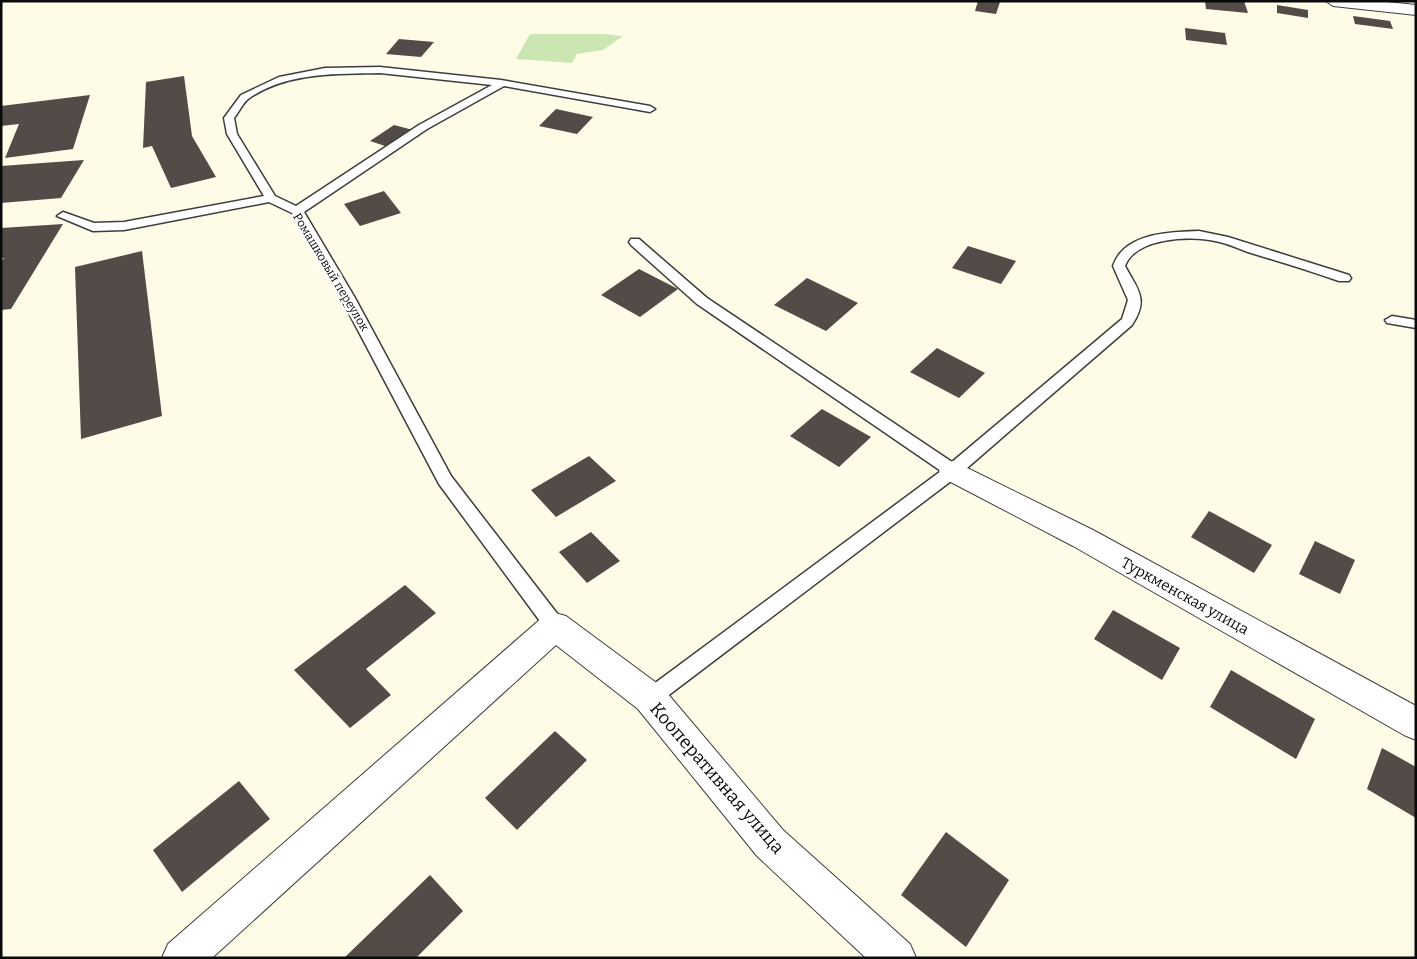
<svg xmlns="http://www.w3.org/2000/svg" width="1417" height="959" font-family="Bitter,serif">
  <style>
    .green { fill: #cce6b3 }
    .building { fill: #524b47 }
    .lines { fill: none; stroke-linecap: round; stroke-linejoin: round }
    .service-casing { stroke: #3d3d3d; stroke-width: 3 }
    .minor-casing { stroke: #3d3d3d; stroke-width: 2 }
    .service { fill: #fff; fill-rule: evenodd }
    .minor { fill: #fff; fill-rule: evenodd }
    .labels { text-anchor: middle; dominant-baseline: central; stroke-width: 5; stroke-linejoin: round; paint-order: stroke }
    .far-street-label { font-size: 12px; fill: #0a0a0a; stroke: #fff }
    .street-label { font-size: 15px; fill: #0a0a0a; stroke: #fff }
    .near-street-label { font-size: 18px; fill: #0a0a0a; stroke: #fff }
  </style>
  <rect width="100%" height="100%" fill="#fefbe7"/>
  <polygon class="green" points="530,34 604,34 623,36 603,50 577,54 572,63 516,59"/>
  <g class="building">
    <polygon points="978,1 991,1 1000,2 996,14 975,11"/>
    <polygon points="1205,1 1244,1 1248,13 1206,9"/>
    <polygon points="1277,5 1308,10 1308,18 1277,13"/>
    <polygon points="1353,16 1390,21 1393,29 1355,24"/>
    <polygon points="1185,28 1225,33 1227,45 1186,40"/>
    <polygon points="399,39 434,42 421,57 386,54"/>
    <polygon points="184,76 192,136 216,177 171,188 152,146 143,148 146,82"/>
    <polygon points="90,95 73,149 5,158 19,124 1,126 1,106"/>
    <polygon points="556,109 593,117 577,134 539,126"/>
    <polygon points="394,125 413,130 388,147 370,141"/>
    <polygon points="84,160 61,198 1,203 1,166"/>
    <polygon points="384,191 401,213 360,226 344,204"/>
    <polygon points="63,224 11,309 1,310 1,262 4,258 1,258 1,228"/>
    <polygon points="968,246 1016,261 1001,284 952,268"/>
    <polygon points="142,251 162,416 81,439 75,267"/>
    <polygon points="639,269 678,289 640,317 601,295"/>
    <polygon points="807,278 858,303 826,331 774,305"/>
    <polygon points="937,348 985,373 959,398 910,372"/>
    <polygon points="822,409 871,437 839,467 790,436"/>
    <polygon points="589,456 616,481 556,517 531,490"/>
    <polygon points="1209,511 1272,545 1254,573 1191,537"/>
    <polygon points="591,532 620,561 587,583 559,552"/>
    <polygon points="1315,541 1355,560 1340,594 1299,574"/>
    <polygon points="405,585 436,613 366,669 391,695 350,728 294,670"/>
    <polygon points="1113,610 1180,648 1162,680 1094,639"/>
    <polygon points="1231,670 1315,719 1296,759 1210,707"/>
    <polygon points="555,731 587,760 517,830 485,798"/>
    <polygon points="1382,748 1416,767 1416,818 1367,789"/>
    <polygon points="239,781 270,819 182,892 153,850"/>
    <polygon points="946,832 1009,880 966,947 901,895"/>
    <polygon points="430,875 463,911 416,958 344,958"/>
  </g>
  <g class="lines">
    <defs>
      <g id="service">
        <path d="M380,67L501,80L650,106L655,109L650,112L504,86L427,129L304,212L355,298L451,476L562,620L564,626L562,632L555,634L548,632L439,484L341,298L292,213L269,202L124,230L93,231L57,216L63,212L94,223L124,222L264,196L227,134L224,118L241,95L279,77L325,68ZM380,73L492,85L419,125L296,206L275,196L237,134L234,118C239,112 242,104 248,99C286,72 336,74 380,73Z"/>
        <path d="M1199,231L1228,237L1349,275L1351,278L1349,281H1339C1310,271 1281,262 1251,253C1239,249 1227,243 1215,241C1190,235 1135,238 1125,266C1138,290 1149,299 1132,325L959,475L657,704L650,707L643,704L640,698L643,692L941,471L697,304L631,245L629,242L631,239H639L707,298L952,462L1122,319L1128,300L1113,266C1124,233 1169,232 1199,231Z"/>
        <polygon points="1392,316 1416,320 1416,328 1387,323 1385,320"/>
      </g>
      <g id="minor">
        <polygon points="1326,1 1377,1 1416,5 1416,15 1333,6"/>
        <polygon points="953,461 1093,530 1416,706 1416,740 1404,735 1073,546 943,478 939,471 943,464"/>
        <polygon points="555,613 566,616 662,687 783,830 910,944 916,958 866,958 757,856 638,709 556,645 212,958 162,958 168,944 544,616"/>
      </g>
    </defs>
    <use href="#service" class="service-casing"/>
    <use href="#minor" class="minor-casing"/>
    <use href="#service" class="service"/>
    <use href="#minor" class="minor"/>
  </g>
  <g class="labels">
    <g class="far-street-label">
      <text transform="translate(331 272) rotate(59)">Ромашковый переулок</text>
    </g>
    <g class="street-label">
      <text transform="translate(1185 596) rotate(29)">Туркменская улица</text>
    </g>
    <g class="near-street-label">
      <text transform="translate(717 778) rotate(49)">Кооперативная улица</text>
    </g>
  </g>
  <rect width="1417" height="959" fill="none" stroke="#0a0a0a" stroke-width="5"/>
</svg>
